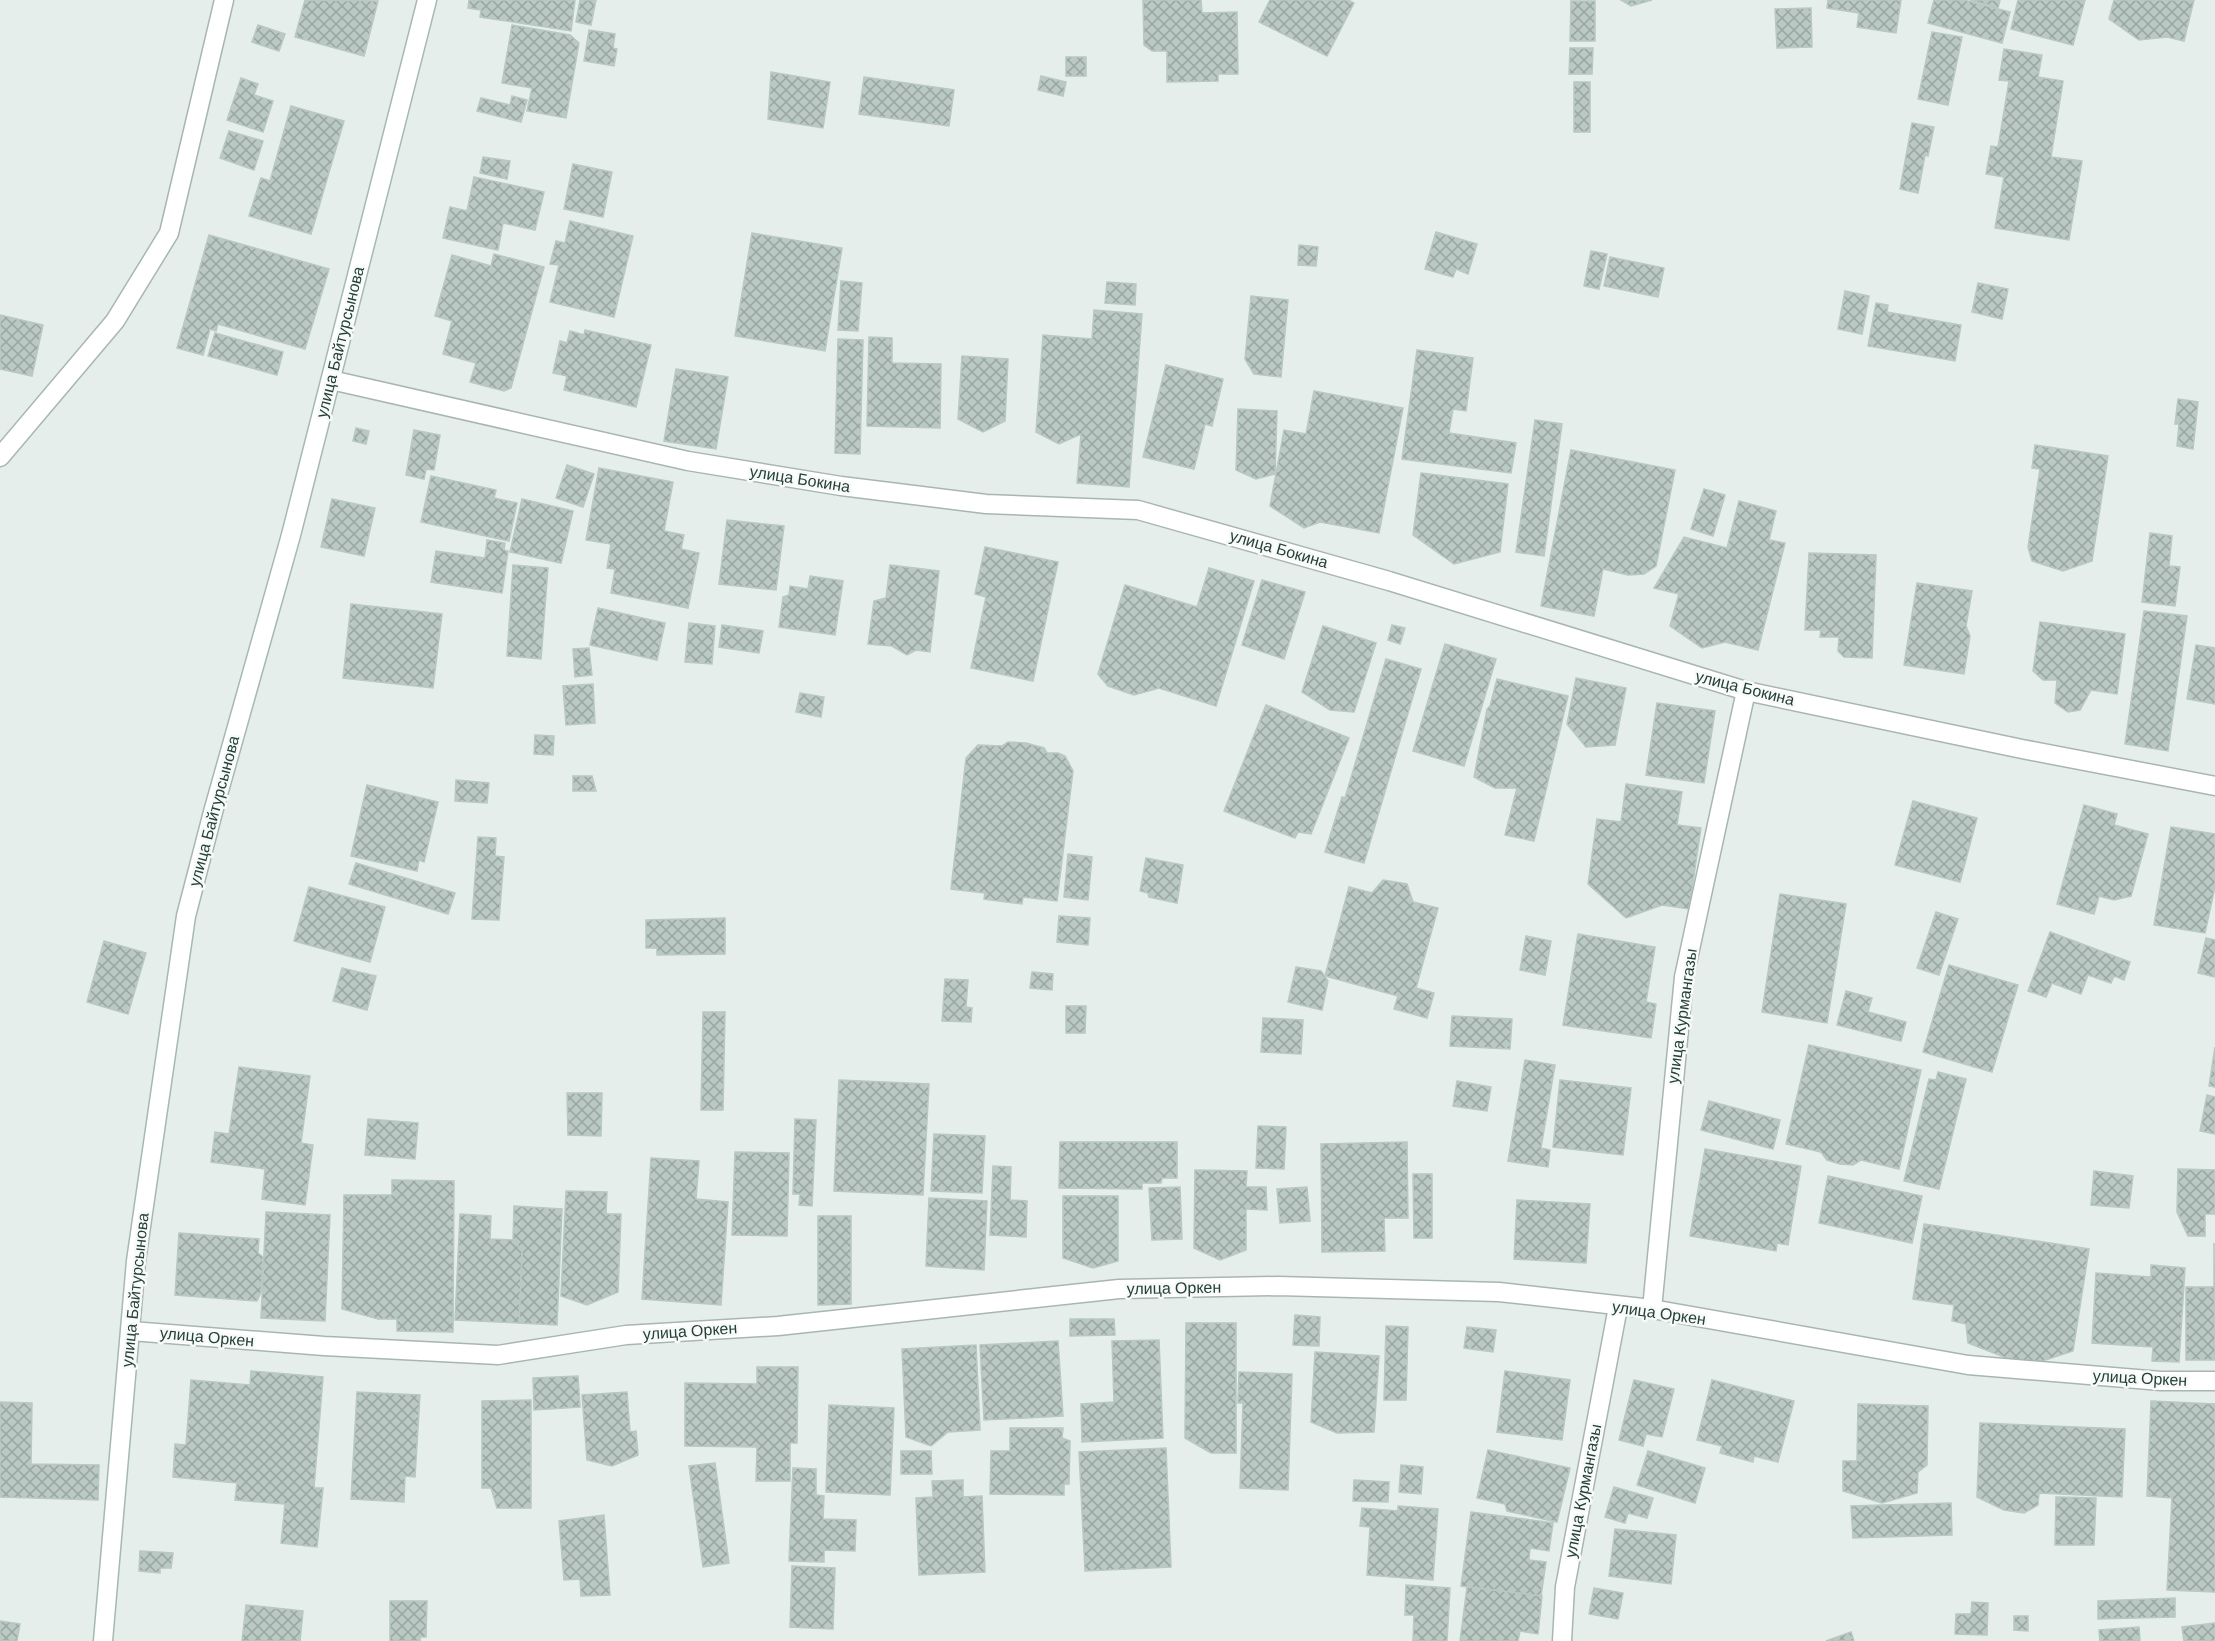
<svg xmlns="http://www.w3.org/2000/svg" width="2215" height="1641" font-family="'DM Sans',sans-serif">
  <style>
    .building { fill: url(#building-cross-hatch); stroke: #b8c8c2; stroke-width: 1.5 }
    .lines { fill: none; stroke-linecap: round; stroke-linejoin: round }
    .lane-casing { stroke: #a8b6b2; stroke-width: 21 }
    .street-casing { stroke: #a8b6b2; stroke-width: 21 }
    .secondary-casing { stroke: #a5b9b3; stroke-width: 21 }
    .lane { stroke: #fff; stroke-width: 18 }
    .street { stroke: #fff; stroke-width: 18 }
    .secondary { stroke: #fff; stroke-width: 18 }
    .labels { text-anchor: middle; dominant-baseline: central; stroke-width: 5; stroke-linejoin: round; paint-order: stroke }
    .street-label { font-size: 16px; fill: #25403a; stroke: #f7faf9 }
  </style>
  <defs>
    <pattern id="building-cross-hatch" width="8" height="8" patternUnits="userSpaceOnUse" patternTransform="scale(1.5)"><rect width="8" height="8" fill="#bbc9c4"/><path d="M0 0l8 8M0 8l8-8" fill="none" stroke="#98a5a0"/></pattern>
  </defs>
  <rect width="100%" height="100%" fill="#e6eeeb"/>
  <g class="building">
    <polygon points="305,0 378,1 364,56 295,37"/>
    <polygon points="469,0 575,0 571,31 480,17 481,10 468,8"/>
    <polygon points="580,0 596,0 591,25 576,22"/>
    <polygon points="1143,0 1201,0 1202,13 1237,12 1238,74 1218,74 1218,81 1167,82 1167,51 1152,51 1144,45"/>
    <polygon points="1270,0 1348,0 1354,3 1327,56 1259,22"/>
    <polygon points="1621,0 1652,0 1631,6"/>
    <polygon points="1828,0 1901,0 1896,33 1857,27 1859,13 1827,8"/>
    <polygon points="1934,0 1964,0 2010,12 2002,43 1928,23"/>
    <polygon points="1970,0 2000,0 1998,8"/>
    <polygon points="2018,0 2085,0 2073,45 2011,29"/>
    <polygon points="2114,0 2194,0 2184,41 2167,37 2139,40 2109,19"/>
    <polygon points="1571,1 1595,1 1595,41 1570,41"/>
    <polygon points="1811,8 1812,47 1777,48 1775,9"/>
    <polygon points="258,25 285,34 279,51 252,42"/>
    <polygon points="512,25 570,35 579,43 566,118 527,111 532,88 502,83"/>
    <polygon points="589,30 615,34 613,48 617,49 614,66 584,61"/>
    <polygon points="1932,32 1962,37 1948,105 1918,99"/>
    <polygon points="1570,48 1593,48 1592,74 1569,74"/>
    <polygon points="2004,49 2042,55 2038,77 2063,81 2051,157 2082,161 2069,240 1995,228 2004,177 1986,174 1991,146 1998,147 2009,81 1999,80"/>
    <rect x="1066" y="57" width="20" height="19"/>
    <polygon points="771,72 830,82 823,128 768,119"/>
    <polygon points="1041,76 1066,82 1063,96 1038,90"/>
    <polygon points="864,77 954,90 949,126 859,114"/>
    <polygon points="241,78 258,84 254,95 273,101 263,132 227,120"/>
    <rect x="1574" y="82" width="16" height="50"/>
    <polygon points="512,96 527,100 521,122 477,111 481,98 510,105"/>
    <polygon points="291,106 344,121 311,234 249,216 261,178 270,181"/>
    <polygon points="1912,123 1934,127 1928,156 1925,155 1918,193 1900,189"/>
    <polygon points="229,131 263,141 254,170 220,158"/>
    <polygon points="483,157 510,161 507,179 480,173"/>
    <polygon points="573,164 612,172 603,217 564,209"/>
    <polygon points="474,177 544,192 535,230 503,223 498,250 443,238 450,207 467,211"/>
    <polygon points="570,221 633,236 614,317 550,302 559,265 550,264 556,241 565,243"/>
    <polygon points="1436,232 1477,244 1468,274 1456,269 1453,277 1425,269"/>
    <polygon points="752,233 842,248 825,351 735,336"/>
    <polygon points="209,235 329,269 305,349 218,324 216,331 210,329 203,355 177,348"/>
    <polygon points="1299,245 1318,247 1316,266 1298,265"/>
    <polygon points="1591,251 1607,254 1599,289 1584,286"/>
    <polygon points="494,254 544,267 511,388 504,391 470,382 476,363 443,354 452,321 435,316 452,255 491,266"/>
    <polygon points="1610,257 1664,268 1658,297 1604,286"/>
    <polygon points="841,281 862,283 858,331 838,330"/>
    <polygon points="1107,282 1136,284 1135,305 1105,303"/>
    <polygon points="1978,283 2008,289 2002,319 1972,312"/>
    <polygon points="1845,291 1869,296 1862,334 1838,329"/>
    <polygon points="1251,296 1288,300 1281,377 1254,374 1245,359"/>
    <polygon points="1876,303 1888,305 1887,312 1961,325 1955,361 1868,346"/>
    <polygon points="1094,310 1142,314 1129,487 1077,483 1081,434 1059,444 1036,432 1043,335 1092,339"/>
    <polygon points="0,315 43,325 32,376 0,369"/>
    <polygon points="585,330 651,345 636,407 564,390 567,376 553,373 560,341 567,343 570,331 584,335"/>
    <polygon points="215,333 283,352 277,375 208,356"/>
    <polygon points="869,337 892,338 892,363 941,364 940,428 867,426"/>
    <polygon points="838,339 863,340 860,454 835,453"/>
    <polygon points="1417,350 1473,358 1466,411 1453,409 1449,433 1516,443 1511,473 1402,459"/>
    <polygon points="962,356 1008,359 1005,421 983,432 958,419"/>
    <polygon points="1166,365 1223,379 1212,426 1205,424 1194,469 1143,457"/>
    <polygon points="676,369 728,377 716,449 664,441"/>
    <polygon points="1314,391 1403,408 1379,533 1320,522 1304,528 1270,506 1284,430 1306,434"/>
    <polygon points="2178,399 2198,402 2193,449 2177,446 2179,424 2175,424"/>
    <polygon points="1238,409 1277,411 1275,474 1256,479 1236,470"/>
    <polygon points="1535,420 1562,424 1544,556 1516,552"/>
    <polygon points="356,428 369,431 366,444 353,441"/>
    <polygon points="414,430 440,435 434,470 426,469 424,479 406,475"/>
    <polygon points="2035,445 2108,456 2092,561 2063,571 2032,561 2028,547 2040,469 2032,468"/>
    <polygon points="1571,450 1675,470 1656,566 1644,574 1628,575 1603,569 1594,616 1541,606"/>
    <polygon points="567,465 594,474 583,507 556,498"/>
    <polygon points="599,468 673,482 664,531 684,535 681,549 699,553 688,608 611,593 615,569 607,568 611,544 586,540"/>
    <polygon points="1421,473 1508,484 1500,552 1454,564 1413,535"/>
    <polygon points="431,476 496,490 494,498 517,503 509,541 421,522"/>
    <polygon points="1704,489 1725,495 1713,536 1691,529"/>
    <polygon points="332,499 375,508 364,556 321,547"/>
    <polygon points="522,499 573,511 561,563 510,552"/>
    <polygon points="1739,501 1776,511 1769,540 1785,543 1758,650 1725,642 1702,648 1670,626 1679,594 1654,588 1684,537 1727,548"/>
    <polygon points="727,520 784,526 776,590 719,584"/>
    <polygon points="2150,533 2172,536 2169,566 2180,567 2175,606 2142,602"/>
    <polygon points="487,540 505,543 504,550 508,551 502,593 431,582 436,551 485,558"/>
    <polygon points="985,547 1058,562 1033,681 971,668 986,597 975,594"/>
    <polygon points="1809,553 1876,555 1872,658 1844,657 1838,651 1839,637 1820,637 1821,630 1805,630"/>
    <polygon points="513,565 548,568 541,659 507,656"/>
    <polygon points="890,565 939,571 930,652 916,650 907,655 892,646 868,644 874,601 886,598"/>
    <polygon points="1209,568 1254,581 1216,706 1159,688 1134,695 1108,686 1098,674 1125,585 1197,607"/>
    <polygon points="810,576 843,581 835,635 779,627 783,597 789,595 790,586 808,589"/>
    <polygon points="1262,580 1305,592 1284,659 1242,645"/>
    <polygon points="1917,583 1972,591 1966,626 1970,636 1964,674 1904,665"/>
    <polygon points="351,604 442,614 433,688 343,678"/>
    <polygon points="598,608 665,623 657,660 590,645"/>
    <polygon points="2144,611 2187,616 2168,751 2125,744"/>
    <polygon points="2040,622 2125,634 2117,694 2091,690 2080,710 2068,712 2055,703 2057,680 2043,680 2033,671"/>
    <polygon points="689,623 715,626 712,664 685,662"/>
    <polygon points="722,625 763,631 759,653 719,647"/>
    <polygon points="1392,625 1405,628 1400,644 1388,640"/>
    <polygon points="1323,626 1376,643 1354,712 1330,710 1302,692"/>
    <polygon points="1445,644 1496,659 1464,766 1413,751"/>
    <polygon points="2196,645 2215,648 2215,704 2187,699"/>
    <polygon points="589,648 592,675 575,677 573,649"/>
    <polygon points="1386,659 1421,669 1364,863 1325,852 1342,797 1345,798"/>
    <polygon points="1576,678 1626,688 1615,745 1586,747 1567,724"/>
    <polygon points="1497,679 1568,696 1534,841 1505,835 1517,788 1495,788 1474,777 1487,709 1490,706"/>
    <polygon points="593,684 595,723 566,725 563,686"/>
    <polygon points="800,693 824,697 821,717 796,712"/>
    <polygon points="1657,703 1715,711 1704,783 1646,775"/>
    <polygon points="1266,705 1349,738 1311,834 1298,832 1295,838 1224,811"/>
    <polygon points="535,735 554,736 553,755 534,754"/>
    <polygon points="1008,742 1026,743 1044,748 1047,753 1058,753 1065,756 1073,771 1057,901 1023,897 1022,904 984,899 985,893 951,889 966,758 978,745 1002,746"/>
    <polygon points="573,776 592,776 596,791 573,791"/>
    <polygon points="456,780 489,783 487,803 455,801"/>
    <polygon points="1626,784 1682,792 1677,825 1701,828 1689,909 1662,905 1626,918 1588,884 1597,819 1621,822"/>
    <polygon points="367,785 438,802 424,862 419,860 417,871 351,856"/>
    <polygon points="1913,801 1977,818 1960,882 1895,865"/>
    <polygon points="2084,805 2117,814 2114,825 2148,834 2131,896 2114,900 2099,896 2094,914 2057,904"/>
    <polygon points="2171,827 2215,834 2215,887 2205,933 2154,925"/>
    <polygon points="478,837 496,838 495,856 504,857 499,920 472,919"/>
    <polygon points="1068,854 1092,857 1088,900 1064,897"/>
    <polygon points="1146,858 1183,865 1177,903 1149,897 1148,893 1140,891"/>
    <polygon points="356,863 455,893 448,914 349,884"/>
    <polygon points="1383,880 1407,884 1413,902 1438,908 1416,988 1434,993 1427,1018 1394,1009 1398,996 1325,976 1349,887 1372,893"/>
    <polygon points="309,887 385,907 370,962 294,941"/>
    <polygon points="1780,894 1846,904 1827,1023 1762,1012"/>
    <polygon points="1936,912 1958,919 1939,975 1917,968"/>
    <polygon points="1059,916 1090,918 1088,945 1057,942"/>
    <polygon points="725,918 725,954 657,955 657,948 646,948 646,920"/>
    <polygon points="2050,932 2130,962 2124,980 2114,976 2111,983 2088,975 2081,994 2052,983 2046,997 2028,991"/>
    <polygon points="1578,934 1655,947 1646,1002 1656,1004 1651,1038 1563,1025"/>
    <polygon points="1526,936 1551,941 1545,975 1520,970"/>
    <polygon points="2206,938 2215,940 2215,977 2198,973"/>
    <polygon points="104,941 146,953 128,1014 87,1002"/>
    <polygon points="1949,965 2018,985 1992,1072 1923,1052"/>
    <polygon points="1296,967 1321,971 1328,981 1322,1010 1288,1002"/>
    <polygon points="342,968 376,976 367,1010 333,1001"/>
    <polygon points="1032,972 1053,974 1052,990 1030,988"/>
    <polygon points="945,979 968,980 966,1007 972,1008 971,1022 942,1021"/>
    <polygon points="1846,991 1872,998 1868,1012 1906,1022 1901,1041 1837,1025"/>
    <polygon points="1066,1006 1086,1006 1085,1033 1066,1033"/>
    <polygon points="703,1012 725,1012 723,1110 701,1110"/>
    <polygon points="1452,1016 1512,1019 1510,1049 1450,1046"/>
    <polygon points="1263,1018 1303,1020 1301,1054 1261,1052"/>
    <polygon points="1809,1045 1921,1070 1899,1169 1861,1160 1853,1165 1840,1164 1827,1160 1821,1152 1786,1144"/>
    <polygon points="2215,1047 2215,1087 2209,1086"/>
    <polygon points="1525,1060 1555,1065 1541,1148 1550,1150 1548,1167 1508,1161"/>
    <polygon points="239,1067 310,1076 301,1143 313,1145 305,1205 262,1199 265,1169 211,1162 215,1132 229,1134"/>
    <polygon points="1938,1072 1966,1079 1939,1189 1904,1181 1929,1079 1936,1080"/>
    <polygon points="839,1080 929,1084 923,1195 834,1191"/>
    <polygon points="1560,1080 1631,1088 1623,1155 1553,1147"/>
    <polygon points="1457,1081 1491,1087 1487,1111 1453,1106"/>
    <polygon points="567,1093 602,1093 601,1136 568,1135"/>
    <polygon points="2207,1095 2215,1097 2215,1134 2200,1131"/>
    <polygon points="1709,1101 1780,1120 1773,1149 1701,1130"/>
    <polygon points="368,1119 418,1123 415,1159 365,1155"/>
    <polygon points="795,1119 816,1120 812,1206 799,1205 800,1194 793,1194"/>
    <polygon points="1258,1126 1286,1127 1284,1169 1256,1168"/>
    <polygon points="934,1134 985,1136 982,1193 931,1191"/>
    <polygon points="1060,1142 1177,1142 1177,1178 1162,1178 1161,1183 1142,1183 1142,1189 1059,1188"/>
    <polygon points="1407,1142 1408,1218 1384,1218 1385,1251 1322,1252 1321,1144"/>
    <polygon points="1705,1149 1801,1166 1788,1245 1777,1243 1776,1251 1690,1236"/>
    <polygon points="735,1152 789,1153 787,1236 732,1235"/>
    <polygon points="651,1158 699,1161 696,1199 728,1202 721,1305 642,1299"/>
    <polygon points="993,1166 1011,1167 1010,1200 1027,1201 1026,1237 990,1235"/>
    <polygon points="2178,1169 2215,1170 2215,1214 2205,1214 2205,1236 2188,1236 2177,1212"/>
    <polygon points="1195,1170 1247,1171 1246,1187 1266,1187 1267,1210 1246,1209 1246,1250 1220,1260 1194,1248"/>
    <polygon points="2094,1171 2133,1176 2129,1208 2091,1205"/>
    <polygon points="1413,1174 1432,1174 1432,1238 1414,1238"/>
    <polygon points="1828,1176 1922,1196 1912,1243 1819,1223"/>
    <polygon points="392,1180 454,1181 453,1332 397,1331 397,1319 378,1319 342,1309 344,1195 392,1195"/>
    <polygon points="1180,1187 1182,1239 1152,1240 1149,1188"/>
    <polygon points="1307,1187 1310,1221 1280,1223 1277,1189"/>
    <polygon points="566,1191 607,1192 606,1214 621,1214 618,1292 587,1305 561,1296"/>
    <polygon points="1063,1196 1118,1196 1118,1261 1093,1268 1063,1258"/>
    <polygon points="929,1198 987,1201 984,1270 926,1266"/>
    <polygon points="1517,1200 1590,1204 1586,1263 1514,1259"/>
    <polygon points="514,1206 562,1209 557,1325 519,1323 522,1251 513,1240"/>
    <polygon points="266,1212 330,1215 325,1321 261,1318"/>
    <polygon points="460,1214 491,1216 490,1239 513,1240 522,1251 519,1323 455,1320"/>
    <polygon points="818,1216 851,1216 851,1304 818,1305"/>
    <polygon points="1924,1224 2089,1249 2073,1351 2027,1366 1968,1343 1966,1324 1952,1321 1954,1305 1913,1299"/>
    <polygon points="179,1233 259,1239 258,1253 263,1257 261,1292 257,1301 175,1295"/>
    <polygon points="2214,1243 2215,1360 2186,1360 2186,1287 2214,1287"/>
    <polygon points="2151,1265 2185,1268 2179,1362 2152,1361 2153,1347 2092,1343 2096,1273 2151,1277"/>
    <polygon points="1295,1315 1320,1317 1319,1346 1293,1345"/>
    <polygon points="1070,1319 1114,1319 1115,1335 1070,1336"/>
    <polygon points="1186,1323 1236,1323 1236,1453 1211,1453 1185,1438"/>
    <polygon points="1386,1326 1408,1327 1406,1400 1384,1400"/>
    <polygon points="1467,1327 1496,1330 1493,1352 1464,1348"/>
    <polygon points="1159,1340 1163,1438 1082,1442 1081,1404 1114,1402 1112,1341"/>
    <polygon points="1058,1341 1063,1416 984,1420 980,1345"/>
    <polygon points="976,1345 980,1430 948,1432 931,1446 906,1437 902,1349"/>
    <polygon points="1315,1352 1379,1356 1374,1432 1337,1433 1311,1422"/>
    <polygon points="757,1367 798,1367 797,1443 790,1443 790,1481 756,1481 757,1447 685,1446 685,1383 757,1384"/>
    <polygon points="251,1371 323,1377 314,1488 323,1488 317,1547 281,1543 285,1504 235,1500 237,1483 173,1477 175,1444 186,1445 191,1380 250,1385"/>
    <polygon points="1505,1371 1570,1380 1562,1440 1497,1432"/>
    <polygon points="1239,1372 1292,1374 1288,1490 1240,1488 1243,1403 1238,1403"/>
    <polygon points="578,1376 580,1407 534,1410 533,1378"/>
    <polygon points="1634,1380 1674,1389 1662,1437 1646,1434 1643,1446 1619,1440"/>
    <polygon points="1712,1380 1794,1401 1778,1462 1754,1456 1753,1462 1720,1453 1722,1446 1697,1440"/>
    <polygon points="357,1392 420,1395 415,1477 405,1476 404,1502 351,1499"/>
    <polygon points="627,1392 630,1432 636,1431 638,1455 612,1466 587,1460 582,1395"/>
    <polygon points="531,1400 531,1508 497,1508 491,1488 482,1488 482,1401"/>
    <polygon points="2151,1401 2215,1404 2215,1592 2167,1590 2172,1498 2147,1496"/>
    <polygon points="0,1402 32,1403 31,1464 99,1465 98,1500 0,1497"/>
    <polygon points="1858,1404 1928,1406 1927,1465 1918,1472 1917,1493 1882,1503 1843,1491 1843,1461 1857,1461"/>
    <polygon points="829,1405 894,1408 890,1495 826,1492"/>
    <polygon points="1980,1423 2125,1429 2122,1497 2039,1493 2038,1505 2024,1513 2004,1510 1977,1497"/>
    <polygon points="1010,1428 1063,1428 1062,1438 1070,1441 1069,1484 1064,1484 1064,1495 990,1494 991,1451 1010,1451"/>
    <polygon points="1166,1448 1171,1567 1085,1571 1079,1452"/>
    <polygon points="1488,1450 1570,1468 1557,1522 1507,1511 1505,1504 1477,1498"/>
    <polygon points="901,1451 931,1451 932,1474 901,1474"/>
    <polygon points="1648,1451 1705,1468 1695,1503 1637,1485"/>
    <polygon points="715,1463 729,1563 703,1567 689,1466"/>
    <polygon points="1401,1465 1423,1467 1421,1494 1399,1492"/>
    <polygon points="793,1468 816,1469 816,1495 824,1496 823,1519 856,1520 855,1551 824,1550 824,1562 789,1561"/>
    <polygon points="963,1480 963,1497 982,1496 985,1572 919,1575 916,1498 933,1497 932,1481"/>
    <polygon points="1354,1480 1389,1482 1388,1502 1353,1501"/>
    <polygon points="1614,1487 1653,1498 1647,1518 1628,1513 1625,1523 1605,1517"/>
    <polygon points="2056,1497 2096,1498 2094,1545 2055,1545"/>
    <polygon points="1951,1503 1952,1535 1853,1538 1851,1506"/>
    <polygon points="1398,1506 1438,1509 1433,1580 1367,1575 1370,1527 1360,1526 1362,1508 1398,1511"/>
    <polygon points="1471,1512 1553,1523 1549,1551 1530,1548 1529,1560 1546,1562 1541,1596 1461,1586"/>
    <polygon points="604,1515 610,1595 581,1596 580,1579 564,1580 559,1521"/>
    <polygon points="1615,1529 1676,1535 1671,1584 1609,1576"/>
    <polygon points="140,1551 173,1553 171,1568 160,1568 160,1573 139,1571"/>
    <polygon points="792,1566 835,1568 833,1629 790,1627"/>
    <polygon points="1406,1585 1450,1588 1447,1641 1413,1641 1414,1615 1405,1615"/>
    <polygon points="1467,1587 1542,1596 1538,1634 1520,1631 1518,1641 1460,1641"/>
    <polygon points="1594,1588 1623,1593 1618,1619 1589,1614"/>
    <polygon points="2175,1598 2175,1617 2098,1619 2098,1601"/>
    <polygon points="390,1601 427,1601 426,1637 420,1637 420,1641 390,1641"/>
    <polygon points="1972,1602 1988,1603 1987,1635 1955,1634 1956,1614 1971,1614"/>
    <polygon points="246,1605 303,1611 300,1641 242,1641"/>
    <polygon points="2014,1616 2028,1616 2028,1631 2014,1630"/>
    <polygon points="0,1621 20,1624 17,1641 0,1641"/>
    <polygon points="2215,1623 2215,1641 2184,1641 2182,1627"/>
    <polygon points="2139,1627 2140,1641 2100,1641 2099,1630"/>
    <polygon points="1851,1632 1854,1641 1826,1641"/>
  </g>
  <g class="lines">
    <defs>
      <polyline id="lane" points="0,457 115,321 169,233 224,0"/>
      <g id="street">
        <polyline points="331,380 688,461 841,486 986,504 1138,510 1389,581 1746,691 2022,749 2215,786"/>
        <polyline points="1652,1309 1684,977 1746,691"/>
        <polyline points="131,1331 324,1346 498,1355 626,1335 778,1326 1119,1289 1278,1286 1499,1292 1652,1309 1968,1365 2161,1381 2215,1381"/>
        <polyline points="1562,1641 1565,1587 1618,1307"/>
      </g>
      <polyline id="secondary" points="103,1641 136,1261 186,916 213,812 291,535 427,0"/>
    </defs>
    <use href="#lane" class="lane-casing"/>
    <use href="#street" class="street-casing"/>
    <use href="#secondary" class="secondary-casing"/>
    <use href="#lane" class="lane"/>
    <use href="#street" class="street"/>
    <use href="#secondary" class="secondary"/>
  </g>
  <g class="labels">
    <g class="street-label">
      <text transform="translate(340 342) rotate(-76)">улица Байтурсынова</text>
      <text transform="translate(800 479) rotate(9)">улица Бокина</text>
      <text transform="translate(1279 549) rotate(16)">улица Бокина</text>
      <text transform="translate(1745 688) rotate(14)">улица Бокина</text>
      <text transform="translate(214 811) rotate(-75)">улица Байтурсынова</text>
      <text transform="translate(1682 1016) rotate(-82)">улица Курмангазы</text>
      <text transform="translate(1174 1288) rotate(-1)">улица Оркен</text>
      <text transform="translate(135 1290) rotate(-84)">улица Байтурсынова</text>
      <text transform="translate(1659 1313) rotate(8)">улица Оркен</text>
      <text transform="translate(690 1331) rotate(-4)">улица Оркен</text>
      <text transform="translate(207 1337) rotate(5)">улица Оркен</text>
      <text transform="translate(2140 1378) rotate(3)">улица Оркен</text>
      <text transform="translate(1583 1491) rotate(-79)">улица Курмангазы</text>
    </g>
  </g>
</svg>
